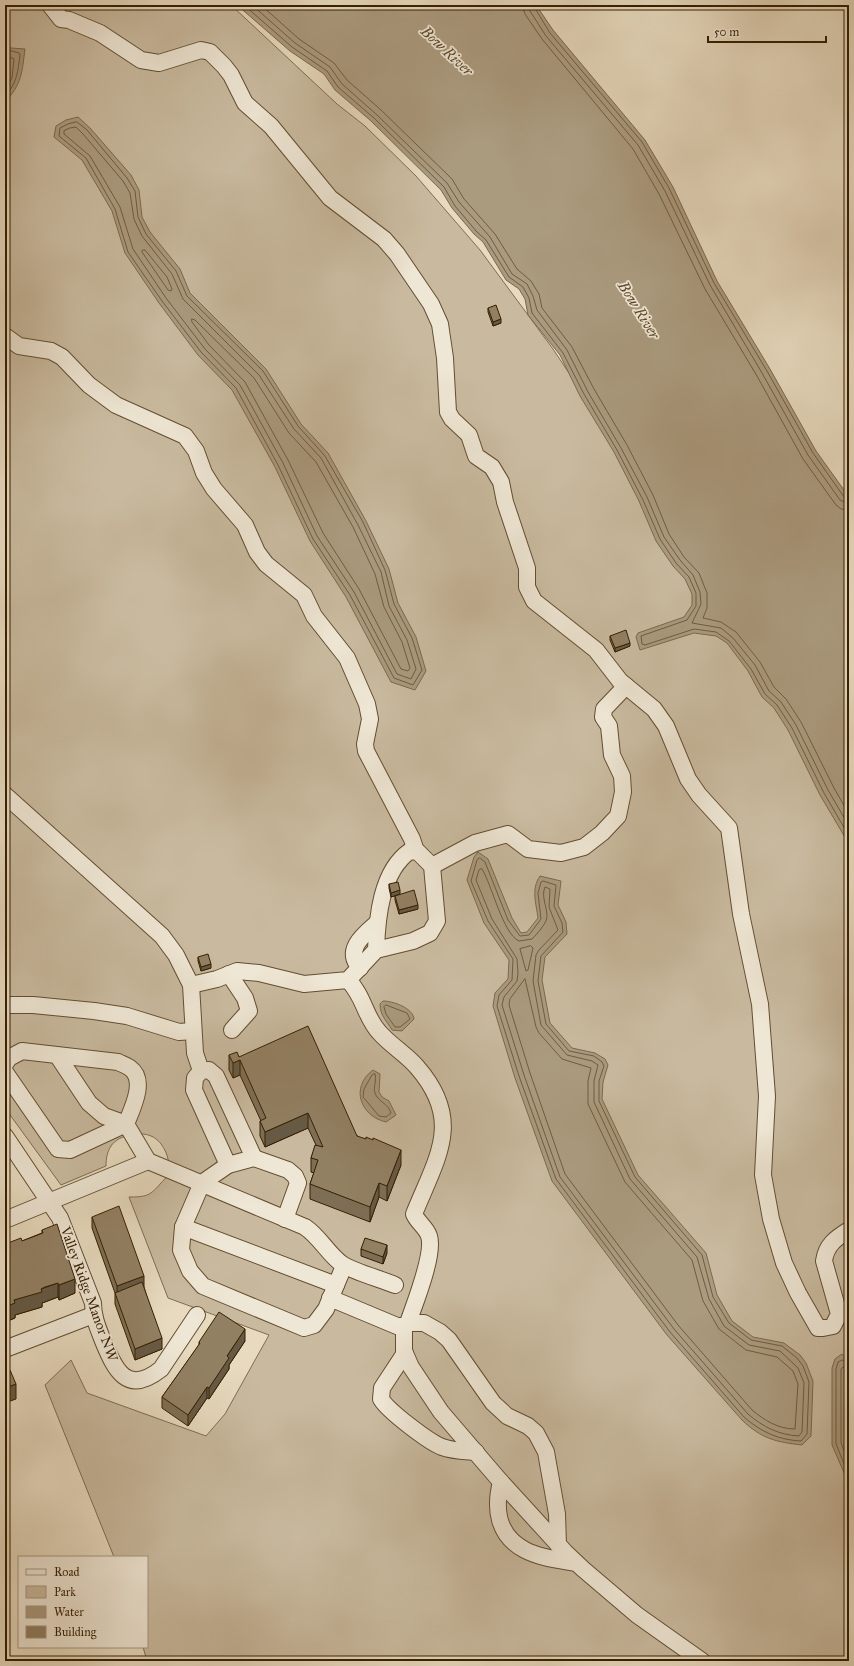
<svg xmlns="http://www.w3.org/2000/svg" width="854" height="1666" font-family="'IM FELL Great Primer',serif">
  <style>
    .green { fill: #c9ba9f; stroke: #7f6c50 }
    .water { fill: #aa9a7e; stroke: #7b694c }
    .lines { fill: none; stroke-linecap: round; stroke-linejoin: round }
    .shore { stroke: #705c3f; stroke-width: 1 }
    .minor-casing { stroke: #624e30; stroke-width: 18 }
    .minor { stroke: #efe7d5; stroke-width: 16 }
    .wall { fill: #7e6e55; stroke: #351f00 }
    .shaded-wall { fill: #665a45; stroke: #351f00 }
    .building { fill: #928063; stroke: #351f00 }
    .labels { text-anchor: middle; dominant-baseline: central; stroke-width: 3.5; stroke-linejoin: round; paint-order: stroke }
    .street-label { font-size: 14px; fill: #351f00; stroke: #efe7d5 }
    .water-label { font-size: 15px; font-style: italic; fill: #5e4a2c; stroke: #efe7d5 }
  </style>
  <rect width="100%" height="100%" fill="#e7dabf"/>
  <filter id="stains"><feTurbulence type="fractalNoise" baseFrequency=".005" numOctaves="4"/><feColorMatrix values="0 0 0 0 .2 0 0 0 0 .09 0 0 0 0 .02 0 0 0 .5 -.17"/></filter>
  <radialGradient id="worn" r=".72"><stop offset=".6" stop-color="#630" stop-opacity="0"/><stop offset="1" stop-color="#630" stop-opacity=".3"/></radialGradient>
  <path class="green" d="M5,5H231L337,104L365,126L416,176L480,250L553,349L805,729L849,803V1661H147L143,1647H147V1557H114L45,1385L71,1360L87,1393L206,1436L225,1414L269,1335L168,1298L129,1197C146,1197 150,1196 161,1183C163,1181 166,1178 167,1176C173,1163 164,1141 151,1136C140,1131 118,1135 111,1146C107,1152 106,1159 106,1166L61,1185L5,1108Z"/>
  <g class="water">
    <polygon points="237,5 536,5 553,30 645,140 673,187 717,281 770,369 816,451 849,497 849,844 820,795 788,730 774,708 762,697 748,671 727,643 716,636 694,633 640,650 636,637 638,633 684,617 692,605 692,594 685,579 673,566 656,541 639,501 614,452 580,396 560,355 528,315 525,299 519,289 506,280 483,242 474,234 452,208 441,190 371,121 335,90 324,74 290,51"/>
    <path d="M5,45L11,48L25,49C22,72 22,84 5,102Z"/>
    <polygon points="78,117 90,128 131,175 139,190 142,217 150,232 180,269 190,293 266,369 301,424 328,453 366,521 389,569 398,603 416,637 426,671 415,690 391,682 346,597 310,541 275,467 232,390 198,355 159,303 125,253 112,211 82,160 54,137 56,126 66,120"/>
    <path d="M478,852L488,859L512,918L521,933L527,932L538,918C536,903 531,889 540,876L561,881L558,905L566,922L567,934L545,957L542,980L550,1023L572,1048L595,1053L605,1059L608,1065L603,1082L602,1099L638,1175L706,1253L717,1295L732,1321L753,1337L784,1343L800,1355L806,1363L813,1381L811,1436L802,1445C776,1442 762,1439 742,1420L667,1335L552,1181L515,1078L493,1006L495,993L508,979L509,960L484,923L467,880L474,857Z"/>
    <path d="M383,1001C393,1001 413,1008 414,1019L402,1031L392,1030C387,1021 380,1016 380,1004Z"/>
    <path d="M373,1070L380,1074L379,1092L382,1097L389,1101L396,1115L386,1122C360,1116 350,1087 373,1070Z"/>
    <polygon points="842,1354 849,1361 849,1484 832,1445 832,1368 835,1359"/>
  </g>
  <g class="lines">
    <g class="shore">
      <polyline points="244,5 292,47 327,71 338,87 374,118 444,187 455,206 477,232 486,240 509,277 523,287 529,298 532,313 563,353 584,394 617,450 643,500 660,539 676,563 689,577 696,593 696,606 687,620 641,636 642,644 645,645 694,629 716,632 729,641 751,669 765,694 777,705 792,728 824,793 849,836"/>
      <polyline points="252,5 295,43 330,67 342,84 377,115 447,183 459,202 490,237 512,274 527,284 533,296 537,310 567,350 588,392 621,448 647,497 664,537 680,560 693,575 700,592 701,604 692,623 721,628 733,638 755,665 769,691 781,702 796,725 828,790 849,826"/>
      <polyline points="261,5 299,39 334,63 347,80 381,110 452,179 464,199 495,234 517,269 531,281 539,294 542,308 572,347 594,389 627,445 653,495 669,534 684,557 699,573 707,593 707,608 703,618 721,622 736,632 760,662 774,687 786,699 801,722 834,788 849,814"/>
      <polyline points="522,5 525,14 542,39 633,149 659,194 705,289 757,376 803,459 836,505 841,509 849,510"/>
      <polyline points="528,5 530,11 546,36 638,145 665,191 710,285 762,373 808,455 840,500 849,504"/>
      <polyline points="533,5 550,33 642,142 669,188 714,283 767,371 813,453 844,497 849,499"/>
      <path d="M5,49L19,53L20,55C18,71 17,84 5,96"/>
      <polyline points="5,55 14,59 12,78 5,89"/>
      <polygon points="77,122 87,130 127,178 135,191 138,217 146,234 176,271 187,296 263,371 298,426 325,456 363,522 385,570 394,604 412,638 422,670 413,685 394,678 350,595 313,539 278,465 236,388 201,352 162,301 128,252 115,209 86,158 59,136 60,128 68,124"/>
      <polygon points="70,128 76,127 83,134 123,181 130,193 134,219 142,236 172,274 183,299 259,375 294,429 321,458 358,525 381,572 389,606 407,640 416,669 411,679 397,674 354,592 317,536 283,463 240,385 205,349 166,298 133,249 120,207 90,156 64,134 64,131"/>
      <polygon points="143,250 145,250 167,277 172,289 171,291 168,290 142,252"/>
      <polygon points="192,319 195,320 254,378 289,433 316,462 353,527 375,574 384,607 402,642 410,668 408,671 401,669 359,589 323,533 288,460 245,382 209,345 192,322"/>
      <path d="M480,858L485,862L508,920L520,936L529,935L541,919L538,893L541,882L543,881L556,885L554,906L562,923L563,932L541,956L538,981L546,1024L569,1051L594,1056L602,1062L604,1066L599,1081V1101L635,1177L702,1255L713,1297L729,1323L751,1340L782,1346L797,1358L803,1366L809,1382L807,1434L801,1441C779,1440 761,1432 744,1417L670,1332L556,1179L519,1076L497,1006L499,995L512,980L513,959L488,921L471,881L477,860Z"/>
      <path d="M482,869C492,885 503,934 519,941L532,939C537,934 543,927 546,921C550,911 540,898 545,887L550,889L549,907L558,930L539,950L536,955L533,981L541,1025L567,1055L592,1061L598,1065L594,1081V1102L630,1179L697,1257L709,1299L724,1326L749,1345L780,1351L798,1368L804,1383L802,1432L799,1436C779,1435 763,1427 748,1414L674,1329L560,1177L524,1075L502,1005L504,997L517,981L518,973L517,959L492,919L476,880L479,870Z"/>
      <polygon points="531,946 533,948 528,970 526,971 520,949"/>
      <path d="M525,979L536,1027L539,1033L562,1059L591,1068L588,1081V1104L625,1182L692,1260L703,1301L719,1329L746,1350L777,1357L793,1371L798,1384L795,1429C778,1429 764,1420 752,1410L678,1325L565,1174L530,1073L509,1005L510,999Z"/>
      <polygon points="386,1005 407,1013 410,1019 400,1027 395,1027 386,1014 384,1007"/>
      <path d="M375,1074C377,1080 373,1087 375,1093C378,1102 388,1103 391,1113L386,1117L379,1116L363,1097L364,1089L372,1075Z"/>
      <polyline points="849,1363 842,1360 838,1362 836,1369 836,1444 849,1476"/>
      <polyline points="849,1369 843,1367 841,1369 841,1443 849,1462"/>
      <polyline points="849,1375 847,1376 847,1442 849,1446"/>
    </g>
    <defs>
      <g id="minor">
        <path d="M50,5L61,19L69,20L100,33L141,60L159,63L201,50L210,52L224,66L231,75L245,103L271,126L330,198L384,239L397,254L431,304L440,324L445,358L448,412L452,419L469,435L476,456L492,467L501,482L505,502L527,568V587L534,601L596,650L620,681L654,709L666,726L688,779L699,795L729,828L741,914L760,1004L767,1096L763,1175L771,1219L784,1263L798,1293L818,1328H823L833,1326L839,1314L824,1261C826,1245 836,1238 849,1230"/>
        <polyline points="5,336 19,346 51,351 62,357 89,385 116,405 185,436 196,451 204,473 214,489 245,525 257,552 266,564 304,595 314,616 347,658 367,704 370,719 365,744 366,751 412,839 416,851"/>
        <polyline points="5,795 162,936 176,955 191,985 195,1053 201,1071"/>
        <polyline points="432,866 475,843 508,834 528,849 561,853 584,847 602,833 618,816 623,792 622,776 612,755 609,726 603,717 604,709 626,686"/>
        <path d="M360,968C344,950 363,935 377,923"/>
        <polyline points="229,974 245,998 249,1011 232,1030"/>
        <path d="M191,985L217,979L237,971L259,973L304,984L348,980L376,950L413,941L430,933L437,921L432,866L418,852L410,851C381,871 377,918 376,950"/>
        <polyline points="5,1005 33,1005 94,1011 127,1016 179,1032 193,1031"/>
        <path d="M57,1055L89,1103L104,1116L126,1124L148,1161L305,1227C320,1237 328,1254 342,1264C354,1272 381,1279 395,1285"/>
        <path d="M5,1064L9,1058L22,1051L118,1062C122,1064 126,1065 130,1068C147,1080 132,1109 126,1124L70,1150L58,1149L5,1072"/>
        <path d="M5,1136L60,1218L93,1303C93,1317 98,1328 103,1341C115,1370 127,1396 161,1369L197,1315"/>
        <polyline points="228,1165 194,1090 195,1078 201,1071 209,1070 216,1076 254,1158"/>
        <polyline points="285,1219 298,1183 295,1176 288,1170 254,1158 228,1165 202,1183 183,1227 181,1250 190,1271 203,1286 304,1328 314,1325 326,1309 344,1266"/>
        <polyline points="5,1220 148,1161"/>
        <polyline points="183,1227 336,1285"/>
        <path d="M330,1298L397,1326H404L408,1323C414,1305 435,1254 429,1236C426,1227 418,1223 414,1214C437,1157 464,1121 417,1067C406,1054 390,1045 379,1032C365,1017 364,996 348,980"/>
        <polyline points="408,1323 424,1323 440,1332 449,1340 493,1403 507,1416 528,1426 536,1433 546,1452 557,1514 558,1545"/>
        <polyline points="404,1326 404,1351 411,1367 441,1412 501,1482 565,1552 583,1569 637,1615 702,1661"/>
        <polyline points="5,1349 93,1315"/>
        <path d="M405,1353L382,1388L381,1399C388,1411 429,1442 442,1447C453,1451 464,1451 476,1452"/>
        <path d="M501,1482C494,1509 498,1536 525,1550C540,1558 560,1560 576,1563"/>
      </g>
    </defs>
    <use href="#minor" class="minor-casing"/>
    <use href="#minor" class="minor"/>
  </g>
  <g class="wall">
    <polygon points="488,308 501,323 493,326 488,312"/>
    <polygon points="610,636 630,646 615,652 610,640"/>
    <polygon points="389,884 400,894 391,897 389,888"/>
    <polygon points="395,896 418,909 399,914 395,900"/>
    <polygon points="198,957 211,968 201,971 198,961"/>
    <polygon points="229,1055 239,1057 401,1165 387,1201 379,1197 370,1222 310,1199 310,1184 314,1173 311,1172 311,1158 316,1145 308,1128 265,1147 260,1136 260,1121 261,1121 240,1075 233,1078 229,1070"/>
    <polygon points="92,1217 144,1287 162,1349 135,1360 115,1304 115,1293 92,1228"/>
    <polygon points="42,1230 75,1293 59,1300 58,1297 45,1302 42,1303 42,1307 15,1315 15,1318 5,1322 5,1248 8,1246 8,1243 22,1241 42,1233"/>
    <polygon points="361,1249 387,1253 383,1264 361,1256"/>
    <polygon points="245,1341 229,1365 229,1369 209,1399 207,1398 188,1426 162,1408 162,1397 199,1345 199,1342"/>
  </g>
  <g class="shaded-wall">
    <polygon points="501,319 501,323 493,326 493,322"/>
    <polygon points="630,643 630,646 615,652 615,648"/>
    <polygon points="400,890 400,894 391,897 391,893"/>
    <polygon points="418,905 418,909 399,914 399,910"/>
    <polygon points="211,964 211,968 201,971 201,967"/>
    <polygon points="240,1060 240,1075 233,1078 233,1063"/>
    <polygon points="308,1113 308,1128 265,1147 265,1132"/>
    <polygon points="401,1150 401,1165 387,1201 387,1186"/>
    <polygon points="379,1183 379,1197 370,1222 370,1207"/>
    <polygon points="387,1245 387,1253 383,1264 383,1257"/>
    <polygon points="144,1276 144,1287 117,1298 117,1286"/>
    <polygon points="75,1279 75,1293 59,1300 59,1285"/>
    <polygon points="58,1283 58,1297 42,1303 42,1307 15,1315 15,1318 5,1322 5,1307 14,1300 41,1289"/>
    <polygon points="245,1329 245,1341 229,1365 229,1369 209,1399 209,1388 227,1356"/>
    <polygon points="162,1338 162,1349 135,1360 135,1349"/>
    <polygon points="16,1384 16,1399 5,1403 5,1388"/>
    <polygon points="207,1387 207,1398 188,1426 188,1415"/>
  </g>
  <g class="building">
    <polygon points="496,305 501,319 493,322 488,308"/>
    <polygon points="626,630 630,643 615,648 610,636"/>
    <polygon points="398,882 400,890 391,893 389,884"/>
    <polygon points="414,890 418,905 399,910 395,896"/>
    <polygon points="208,954 211,964 201,967 198,957"/>
    <polygon points="308,1026 357,1136 366,1139 366,1137 373,1140 373,1138 401,1150 387,1186 379,1183 370,1207 310,1184 318,1160 311,1158 315,1145 323,1147 308,1113 265,1132 260,1121 266,1118 240,1060 233,1063 229,1055 237,1052 239,1057"/>
    <polygon points="119,1206 144,1276 117,1286 92,1217"/>
    <polygon points="57,1224 75,1279 59,1285 58,1283 45,1287 41,1289 42,1292 14,1300 15,1303 5,1307 5,1248 9,1246 8,1243 21,1238 22,1241 43,1233 42,1230"/>
    <polygon points="365,1238 387,1245 383,1257 361,1249"/>
    <polygon points="142,1282 162,1338 135,1349 115,1293"/>
    <polygon points="219,1312 245,1329 227,1356 229,1358 209,1388 207,1387 188,1415 162,1397 200,1343 199,1342"/>
    <polygon points="5,1365 7,1371 10,1370 16,1384 5,1388"/>
  </g>
  <g class="labels">
    <g class="street-label">
      <text transform="translate(89 1294) rotate(70)">Valley Ridge Manor NW</text>
    </g>
    <g class="water-label">
      <text transform="translate(447 51) rotate(43)">Bow River</text>
      <text transform="translate(639 310) rotate(58)">Bow River</text>
    </g>
  </g>
  <rect width="854" height="1666" fill="none" stroke="#e7dabf" stroke-width="20"/>
  <rect x="6" y="6" width="842" height="1654" fill="none" stroke="#351f00" stroke-width="2"/>
  <rect x="10" y="10" width="834" height="1646" fill="none" stroke="#351f00"/>
  <rect x="18" y="1556" width="130" height="92" fill="#efe7d5" stroke="#a59780"/>
  <rect x="26" y="1569" width="20" height="6" fill="#efe7d5" stroke="#a59780"/>
  <text x="54" y="1576" font-size="12" fill="#351f00">Road</text>
  <rect x="26" y="1586" width="20" height="12" fill="#c9ba9f" stroke="#a59780"/>
  <text x="54" y="1596" font-size="12" fill="#351f00">Park</text>
  <rect x="26" y="1606" width="20" height="12" fill="#aa9a7e" stroke="#a59780"/>
  <text x="54" y="1616" font-size="12" fill="#351f00">Water</text>
  <rect x="26" y="1626" width="20" height="12" fill="#928063" stroke="#a59780"/>
  <text x="54" y="1636" font-size="12" fill="#351f00">Building</text>
  <path d="M708 36v6h118v-6" fill="none" stroke="#351f00" stroke-width="2"/>
  <text x="714" y="36" font-size="12" fill="#351f00" stroke="#efe7d5" stroke-width="3" paint-order="stroke">50 m</text>
  <rect width="100%" height="100%" filter="url(#stains)"/>
  <rect width="100%" height="100%" fill="url(#worn)"/>
</svg>
